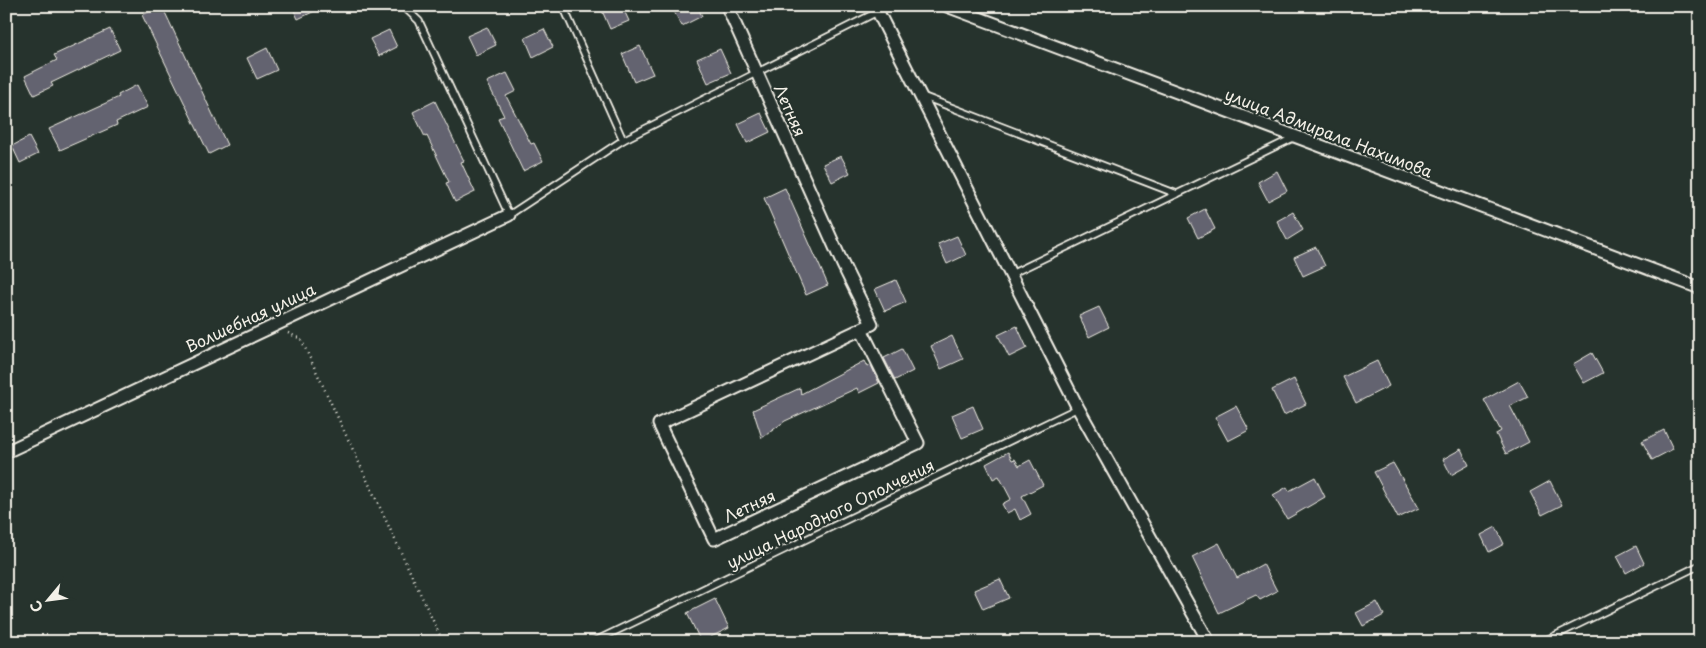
<svg xmlns="http://www.w3.org/2000/svg" width="1706" height="648" font-family="'Playpen Sans',sans-serif">
  <style>
    .building { fill: #64636f; stroke: #f4f1e8 }
    .lines { fill: none; stroke-linecap: round; stroke-linejoin: round }
    .lane-casing { stroke: #f4f1e8; stroke-width: 9 }
    .street-casing { stroke: #f4f1e8; stroke-width: 15 }
    .path { stroke: #f4f1e8; stroke-width: 2.5; stroke-dasharray: 1 4; stroke-linecap: butt }
    .lane { stroke: #26332d; stroke-width: 5.5 }
    .street { stroke: #26332d; stroke-width: 11 }
    .labels { text-anchor: middle; dominant-baseline: central; stroke-width: 4.5; stroke-linejoin: round; paint-order: stroke }
    .street-label { font-size: 16px; fill: #f4f1e8; stroke: #26332d }
  </style>
  <rect width="100%" height="100%" fill="#26332d"/>
  <filter id="ink" filterUnits="userSpaceOnUse"><feTurbulence type="fractalNoise" baseFrequency=".02" numOctaves="2"/><feDisplacementMap in="SourceGraphic" scale="10" xChannelSelector="R" yChannelSelector="G"/><feConvolveMatrix kernelMatrix="1 2 1 2 8 2 1 2 1" color-interpolation-filters="sRGB"/></filter>
  <g filter="url(#ink)">
    <g class="building">
      <polygon points="162,6 227,145 209,154 142,15"/>
      <polygon points="292,6 325,6 298,19"/>
      <polygon points="600,6 622,6 629,21 610,29"/>
      <polygon points="671,6 697,6 702,16 682,26"/>
      <polygon points="487,27 496,45 476,55 467,36"/>
      <polygon points="110,29 120,50 51,83 53,86 34,95 25,76 57,60 54,55"/>
      <polygon points="544,29 553,47 533,57 525,38"/>
      <polygon points="389,30 397,47 379,56 370,39"/>
      <polygon points="640,46 653,74 634,82 622,54"/>
      <polygon points="267,48 277,70 257,79 247,58"/>
      <polygon points="720,49 731,73 708,83 697,59"/>
      <polygon points="507,73 516,91 506,96 531,144 534,143 543,161 523,171 498,118 504,116 487,82"/>
      <polygon points="137,85 148,107 116,122 117,125 60,150 49,129 119,97 118,95"/>
      <polygon points="435,101 464,161 461,162 475,192 455,202 446,183 449,182 427,136 425,137 413,112"/>
      <polygon points="761,113 770,132 747,143 738,124"/>
      <polygon points="29,137 38,154 20,163 12,146"/>
      <polygon points="841,156 850,173 832,182 823,164"/>
      <polygon points="1277,171 1287,191 1268,201 1258,182"/>
      <polygon points="785,188 828,285 806,295 764,198"/>
      <polygon points="1205,209 1215,229 1198,238 1188,218"/>
      <polygon points="1293,212 1303,230 1287,240 1277,221"/>
      <polygon points="957,236 966,255 947,264 938,244"/>
      <polygon points="1316,247 1325,266 1303,276 1294,257"/>
      <polygon points="896,280 906,302 885,311 875,289"/>
      <polygon points="1099,307 1109,327 1089,337 1079,316"/>
      <polygon points="1017,326 1027,348 1009,357 998,335"/>
      <polygon points="952,336 963,359 941,369 931,346"/>
      <polygon points="902,349 913,371 895,380 884,358"/>
      <polygon points="1592,353 1603,373 1584,383 1573,364"/>
      <polygon points="864,361 867,367 871,365 879,383 859,393 857,388 785,421 762,438 753,410 800,388 801,394"/>
      <polygon points="1377,361 1389,386 1356,403 1343,377"/>
      <polygon points="1294,379 1306,404 1284,415 1272,390"/>
      <polygon points="1519,381 1528,397 1510,406 1529,442 1506,454 1496,434 1501,431 1484,400"/>
      <polygon points="973,406 983,429 962,438 952,415"/>
      <polygon points="1236,406 1249,430 1228,441 1215,417"/>
      <polygon points="1664,430 1673,449 1652,460 1642,441"/>
      <polygon points="1461,449 1469,465 1451,475 1443,459"/>
      <polygon points="1008,452 1012,460 1015,459 1019,466 1030,460 1043,485 1022,496 1031,514 1020,520 1015,509 1007,513 1002,504 1011,499 999,476 993,479 986,464"/>
      <polygon points="1393,463 1419,508 1398,518 1374,472"/>
      <polygon points="1315,477 1325,497 1287,519 1273,495 1287,487 1289,491"/>
      <polygon points="1550,481 1562,505 1542,515 1530,492"/>
      <polygon points="1496,527 1504,544 1489,552 1481,535"/>
      <polygon points="1219,543 1237,578 1263,564 1277,591 1260,600 1256,595 1219,613 1192,557"/>
      <polygon points="1636,546 1644,563 1626,573 1617,556"/>
      <polygon points="1000,579 1009,598 983,609 974,590"/>
      <polygon points="715,599 729,628 701,642 687,613"/>
      <polygon points="1377,602 1384,615 1363,626 1356,613"/>
    </g>
    <g class="lines">
      <defs>
        <g id="lane">
          <polyline points="403,6 419,21 509,215 623,140 889,6"/>
          <polyline points="563,6 623,140"/>
          <polyline points="922,96 1177,194"/>
          <polyline points="1011,274 1295,137"/>
          <polyline points="593,642 1078,408"/>
          <polyline points="1542,642 1700,565"/>
        </g>
        <g id="street">
          <polyline points="727,6 843,265 872,324 659,424 714,539 918,443 861,329"/>
          <polyline points="947,6 1700,288"/>
          <polyline points="878,12 1078,408 1209,642"/>
          <polyline points="6,452 509,215"/>
        </g>
      </defs>
      <use href="#lane" class="lane-casing"/>
      <use href="#street" class="street-casing"/>
      <polyline class="path" points="288,333 301,339 443,642"/>
      <use href="#lane" class="lane"/>
      <use href="#street" class="street"/>
    </g>
  </g>
  <g class="labels">
    <g class="street-label">
      <text transform="translate(791 110) rotate(66)">Летняя</text>
      <text transform="translate(1329 132) rotate(21)">улица Адмирала Нахимова</text>
      <text transform="translate(250 317) rotate(-25)">Волшебная улица</text>
      <text transform="translate(749 505) rotate(-25)">Летняя</text>
      <text transform="translate(830 513) rotate(-26)">улица Народного Ополчения</text>
    </g>
  </g>
  <rect width="1706" height="648" fill="none" stroke="#26332d" stroke-width="25"/>
  <rect x="12" y="12" width="1681" height="623" fill="none" stroke="#f4f1e8" stroke-width="2" filter="url(#ink)"/>
  <g transform="translate(48 600) rotate(241)" stroke="#26332d" stroke-width="4" paint-order="stroke">
  <path d="M0-4L9 19L0 12L-9 19Z" fill="#f4f1e8"/>
  <text y="-8" font-size="14" font-weight="bold" text-anchor="middle" fill="#f4f1e8">С</text>
  </g>
</svg>
